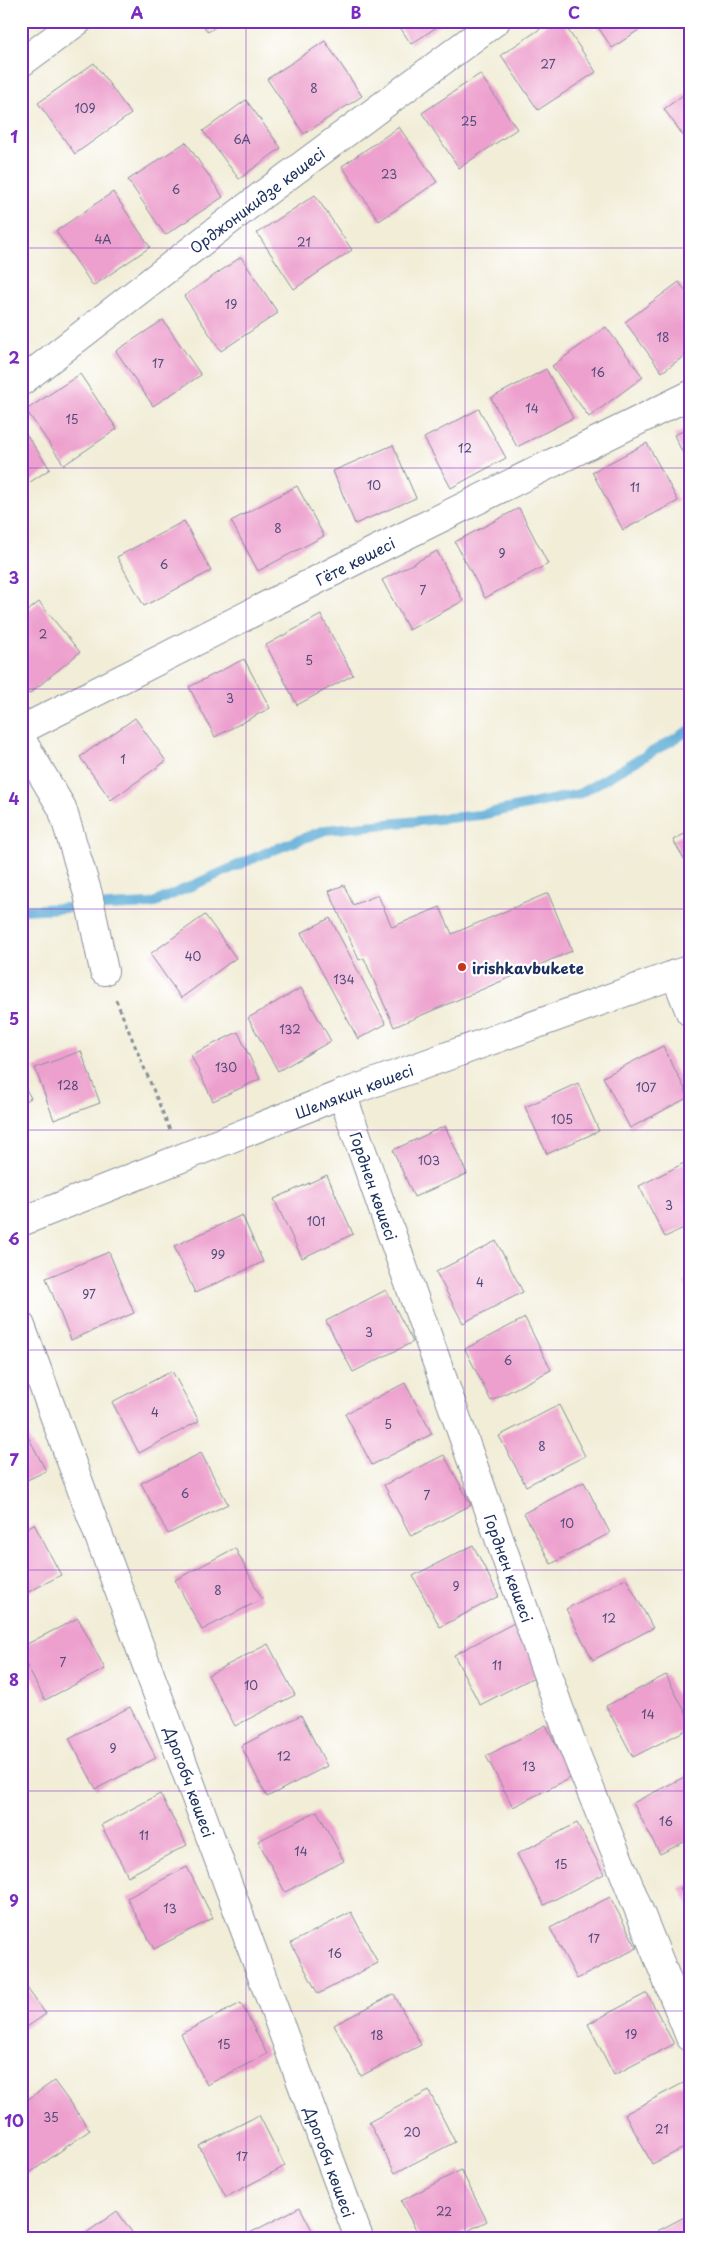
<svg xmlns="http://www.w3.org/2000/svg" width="711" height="2259" font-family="'Playpen Sans',sans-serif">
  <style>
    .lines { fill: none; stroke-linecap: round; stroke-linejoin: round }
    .stream { stroke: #5babd5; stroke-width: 10 }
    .building { fill: #eda0cd }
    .minor-casing { stroke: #868e9a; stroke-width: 30 }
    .major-casing { stroke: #868e9a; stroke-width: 30 }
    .path { stroke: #868e9a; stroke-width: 3; stroke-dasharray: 4 4; stroke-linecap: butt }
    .minor { stroke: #fff; stroke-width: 28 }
    .major { stroke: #fff; stroke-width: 28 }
    .grid { fill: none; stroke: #7b2cbf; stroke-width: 1; stroke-opacity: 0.55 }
    .poi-dot { fill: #c8321e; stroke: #fff; stroke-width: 2 }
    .labels { text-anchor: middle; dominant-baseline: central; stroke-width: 4.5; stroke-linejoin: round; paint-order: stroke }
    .number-label { font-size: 12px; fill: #504b7a }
    .street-label { font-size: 15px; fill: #1b2f5e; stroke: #fff }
    .poi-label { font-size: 15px; font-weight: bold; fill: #1b2f5e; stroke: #fff; text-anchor: start }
    .neatline { fill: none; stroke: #7b2cbf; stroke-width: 2 }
    .grid-label { font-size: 16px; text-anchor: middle; font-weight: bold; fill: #7b2cbf }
  </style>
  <rect width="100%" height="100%" fill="#fff"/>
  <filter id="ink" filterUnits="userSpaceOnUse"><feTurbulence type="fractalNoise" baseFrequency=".02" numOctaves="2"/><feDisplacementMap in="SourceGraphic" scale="10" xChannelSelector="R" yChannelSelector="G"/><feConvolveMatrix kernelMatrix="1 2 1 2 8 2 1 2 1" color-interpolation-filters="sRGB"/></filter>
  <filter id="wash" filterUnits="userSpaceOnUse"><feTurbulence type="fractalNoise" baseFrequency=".0096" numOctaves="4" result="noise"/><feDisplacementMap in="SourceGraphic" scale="20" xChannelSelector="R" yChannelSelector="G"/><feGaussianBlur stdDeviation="1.12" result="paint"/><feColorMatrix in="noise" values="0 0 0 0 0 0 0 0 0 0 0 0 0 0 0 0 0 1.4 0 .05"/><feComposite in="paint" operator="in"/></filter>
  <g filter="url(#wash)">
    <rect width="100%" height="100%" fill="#f1edd7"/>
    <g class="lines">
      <polyline class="stream" points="21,910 151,904 263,854 325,830 480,815 579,794 690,730"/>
    </g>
    <g id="blocks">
      <g class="building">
        <polygon points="21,21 33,21 21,29"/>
        <polygon points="200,21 224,21 208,32"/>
        <polygon points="396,21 446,21 411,44"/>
        <polygon points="552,21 562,21 596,72 538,110 501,55"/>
        <polygon points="594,21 652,21 612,48"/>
        <polygon points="325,41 362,96 304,134 267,79"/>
        <polygon points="94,63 131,114 75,154 38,103"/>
        <polygon points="480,74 517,129 459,168 422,113"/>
        <polygon points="690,90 690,145 664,109"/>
        <polygon points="246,100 281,148 239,179 203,131"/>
        <polygon points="399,127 437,182 379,221 342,166"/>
        <polygon points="186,142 223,197 165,235 128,180"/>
        <polygon points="113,192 150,247 93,286 56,231"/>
        <polygon points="315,195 352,250 294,289 257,233"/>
        <polygon points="241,257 278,313 221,351 184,296"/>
        <polygon points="679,282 690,297 690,352 662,372 625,322"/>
        <polygon points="163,320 201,375 153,406 116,351"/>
        <polygon points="606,327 643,377 589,417 552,366"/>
        <polygon points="546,369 573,418 517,447 491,398"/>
        <polygon points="80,374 117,429 64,465 26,410"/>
        <polygon points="479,409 506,458 451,488 424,438"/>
        <polygon points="21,427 50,469 21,488"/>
        <polygon points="690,428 690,468 674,435"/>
        <polygon points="647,443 678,501 623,530 592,472"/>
        <polygon points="393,445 416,498 355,524 333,471"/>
        <polygon points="297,486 324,536 258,571 231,521"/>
        <polygon points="519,508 548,564 485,598 455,542"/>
        <polygon points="184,521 211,571 144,606 117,557"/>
        <polygon points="437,551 463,601 409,630 382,580"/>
        <polygon points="39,602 80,652 29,694 21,685 21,616"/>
        <polygon points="321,615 353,675 297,705 266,645"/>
        <polygon points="244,659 270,708 215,737 189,687"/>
        <polygon points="135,718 166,761 111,800 80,757"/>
        <polygon points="690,831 690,869 673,840"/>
        <polygon points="344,885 353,905 378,895 392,927 440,907 452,934 548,893 572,951 394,1027 364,958 359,960 329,891"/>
        <polygon points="205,915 236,958 181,998 150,954"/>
        <polygon points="330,918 386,1024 358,1039 301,933"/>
        <polygon points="301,988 331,1041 278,1071 248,1018"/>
        <polygon points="238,1032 260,1079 213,1101 191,1055"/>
        <polygon points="663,1046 689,1097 630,1128 603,1077"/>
        <polygon points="81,1051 100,1103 54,1120 35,1068"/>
        <polygon points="21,1081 31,1098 21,1103"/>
        <polygon points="578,1083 599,1131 547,1154 525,1107"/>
        <polygon points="445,1126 467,1174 414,1197 393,1150"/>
        <polygon points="690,1160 690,1225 665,1237 639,1186"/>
        <polygon points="327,1175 353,1234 302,1258 274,1199"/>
        <polygon points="242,1215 263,1262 195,1293 174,1246"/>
        <polygon points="496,1241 523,1292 463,1323 436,1272"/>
        <polygon points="109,1252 134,1313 71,1340 46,1278"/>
        <polygon points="690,1280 690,1294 684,1283"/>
        <polygon points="386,1290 413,1342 353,1372 326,1321"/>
        <polygon points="525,1318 551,1370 491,1401 465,1349"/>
        <polygon points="172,1371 199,1421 139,1453 112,1402"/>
        <polygon points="405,1383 432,1434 372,1465 345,1414"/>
        <polygon points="559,1405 585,1456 526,1486 499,1436"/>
        <polygon points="21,1423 46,1471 21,1483"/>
        <polygon points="201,1453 228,1504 168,1534 141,1483"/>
        <polygon points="444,1455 471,1505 411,1536 384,1485"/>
        <polygon points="584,1482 610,1533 551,1564 524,1513"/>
        <polygon points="34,1524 61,1575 21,1596 21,1531"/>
        <polygon points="473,1545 499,1596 440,1627 413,1576"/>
        <polygon points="235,1548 262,1599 202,1630 175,1580"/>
        <polygon points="626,1578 653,1628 593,1660 566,1609"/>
        <polygon points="78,1618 105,1669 45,1700 21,1655 21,1647"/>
        <polygon points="514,1623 540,1674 480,1705 454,1655"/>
        <polygon points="268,1644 295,1695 235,1726 208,1675"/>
        <polygon points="666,1675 690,1721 690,1728 633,1757 606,1706"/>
        <polygon points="130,1707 156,1758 96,1789 69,1738"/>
        <polygon points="301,1715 327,1766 267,1797 241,1746"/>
        <polygon points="546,1725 572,1777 513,1807 486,1756"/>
        <polygon points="690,1774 690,1839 660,1854 633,1803"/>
        <polygon points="160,1794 187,1845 128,1876 101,1825"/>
        <polygon points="317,1811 344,1861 285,1892 258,1841"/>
        <polygon points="577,1823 604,1874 544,1905 517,1854"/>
        <polygon points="187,1867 213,1918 154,1949 127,1898"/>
        <polygon points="690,1883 690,1907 680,1888"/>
        <polygon points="610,1897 637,1948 577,1979 550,1928"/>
        <polygon points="351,1912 378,1963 318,1994 291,1943"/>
        <polygon points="21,1980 46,2014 21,2031"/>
        <polygon points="647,1993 674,2044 614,2075 588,2024"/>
        <polygon points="394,1994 421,2045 361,2076 334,2025"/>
        <polygon points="241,2003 267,2054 207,2085 181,2034"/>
        <polygon points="54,2081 90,2130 27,2175 21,2166 21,2104"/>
        <polygon points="685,2082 690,2091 690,2145 652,2164 625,2114"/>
        <polygon points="429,2091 455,2142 395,2173 369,2122"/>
        <polygon points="259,2115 285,2166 226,2197 199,2146"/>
        <polygon points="461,2170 487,2221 454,2238 420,2238 401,2201"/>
        <polygon points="300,2207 316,2238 240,2238"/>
        <polygon points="117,2211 136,2238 79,2238"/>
        <polygon points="690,2214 690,2238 654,2238 652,2234"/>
      </g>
    </g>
  </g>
  <g filter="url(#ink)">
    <use href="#blocks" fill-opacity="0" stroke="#868e9a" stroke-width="1"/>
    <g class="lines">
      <defs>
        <g id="minor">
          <polyline points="21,63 78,21"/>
          <polyline points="21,382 261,196 496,21"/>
          <polyline points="21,730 374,551 690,395"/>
          <polyline points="21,739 62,808 88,894 104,971"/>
          <polyline points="675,974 690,1012"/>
          <polyline points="342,1094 570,1739 690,2037"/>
          <polyline points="21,1326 359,2238"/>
        </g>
        <polyline id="major" points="21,1222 342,1094 690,969"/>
      </defs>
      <use href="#minor" class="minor-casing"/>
      <use href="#major" class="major-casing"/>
      <polyline class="path" points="116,1000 170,1130"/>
      <use href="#minor" class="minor"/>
      <use href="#major" class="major"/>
    </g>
  </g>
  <path class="grid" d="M246,21V2238M465,21V2238M21,248H690M21,468H690M21,689H690M21,909H690M21,1130H690M21,1350H690M21,1570H690M21,1791H690M21,2011H690"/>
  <circle class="poi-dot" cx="462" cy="967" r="5"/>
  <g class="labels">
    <g class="number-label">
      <text x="548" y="64">27</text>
      <text x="314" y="88">8</text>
      <text x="85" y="108">109</text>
      <text x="469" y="121">25</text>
      <text x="242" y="139">6А</text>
      <text x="389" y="174">23</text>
      <text x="176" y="189">6</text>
      <text x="103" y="239">4А</text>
      <text x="304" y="242">21</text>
      <text x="231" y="304">19</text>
      <text x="663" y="337">18</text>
      <text x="158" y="363">17</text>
      <text x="598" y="372">16</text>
      <text x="532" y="408">14</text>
      <text x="72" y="419">15</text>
      <text x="465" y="448">12</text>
      <text x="374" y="485">10</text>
      <text x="635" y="487">11</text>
      <text x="278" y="528">8</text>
      <text x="502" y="553">9</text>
      <text x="164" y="564">6</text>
      <text x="423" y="590">7</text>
      <text x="43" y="634">2</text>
      <text x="309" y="660">5</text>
      <text x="230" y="698">3</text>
      <text x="123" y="759">1</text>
      <text x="193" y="956">40</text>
      <text x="344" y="979">134</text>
      <text x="290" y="1029">132</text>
      <text x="226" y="1067">130</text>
      <text x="68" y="1085">128</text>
      <text x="646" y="1087">107</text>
      <text x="562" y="1119">105</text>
      <text x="429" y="1160">103</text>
      <text x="669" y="1205">3</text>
      <text x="316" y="1221">101</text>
      <text x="218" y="1254">99</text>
      <text x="480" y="1282">4</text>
      <text x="89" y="1294">97</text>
      <text x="369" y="1332">3</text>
      <text x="508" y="1360">6</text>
      <text x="155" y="1412">4</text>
      <text x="388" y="1424">5</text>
      <text x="542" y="1446">8</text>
      <text x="185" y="1493">6</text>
      <text x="427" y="1495">7</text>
      <text x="567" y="1523">10</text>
      <text x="456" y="1586">9</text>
      <text x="218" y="1590">8</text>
      <text x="609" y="1618">12</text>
      <text x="63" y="1662">7</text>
      <text x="497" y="1665">11</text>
      <text x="251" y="1685">10</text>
      <text x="648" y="1714">14</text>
      <text x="113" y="1748">9</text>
      <text x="284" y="1756">12</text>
      <text x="529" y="1766">13</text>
      <text x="666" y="1821">16</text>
      <text x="144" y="1835">11</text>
      <text x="301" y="1851">14</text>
      <text x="561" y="1864">15</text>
      <text x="170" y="1908">13</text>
      <text x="594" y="1938">17</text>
      <text x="335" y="1953">16</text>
      <text x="631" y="2034">19</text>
      <text x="377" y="2035">18</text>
      <text x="224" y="2044">15</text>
      <text x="51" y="2117">35</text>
      <text x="662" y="2129">21</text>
      <text x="412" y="2132">20</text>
      <text x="242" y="2156">17</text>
      <text x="444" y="2211">22</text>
    </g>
    <g class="street-label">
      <text transform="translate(257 200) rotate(-37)">Орджоникидзе көшесі</text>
      <text transform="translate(355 561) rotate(-27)">Гёте көшесі</text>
      <text transform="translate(354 1091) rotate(-21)">Шемякин көшесі</text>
      <text transform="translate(374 1186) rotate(71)">Горднен көшесі</text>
      <text transform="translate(509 1568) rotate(70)">Горднен көшесі</text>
      <text transform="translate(190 1782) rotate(70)">Дрогобч көшесі</text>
      <text transform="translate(330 2162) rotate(70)">Дрогобч көшесі</text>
    </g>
    <g class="poi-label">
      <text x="472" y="967">irishkavbukete</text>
    </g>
  </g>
  <rect width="711" height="2259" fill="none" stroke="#fff" stroke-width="55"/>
  <rect x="28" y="28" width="656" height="2204" class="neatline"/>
  <g class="grid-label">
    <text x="137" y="19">A</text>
    <text x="356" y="19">B</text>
    <text x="574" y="19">C</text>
    <text x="14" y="143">1</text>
    <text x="14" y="364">2</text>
    <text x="14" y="584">3</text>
    <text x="14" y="805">4</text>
    <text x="14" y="1025">5</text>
    <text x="14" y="1245">6</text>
    <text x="14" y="1466">7</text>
    <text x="14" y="1686">8</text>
    <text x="14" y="1907">9</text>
    <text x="14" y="2127">10</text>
  </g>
</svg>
